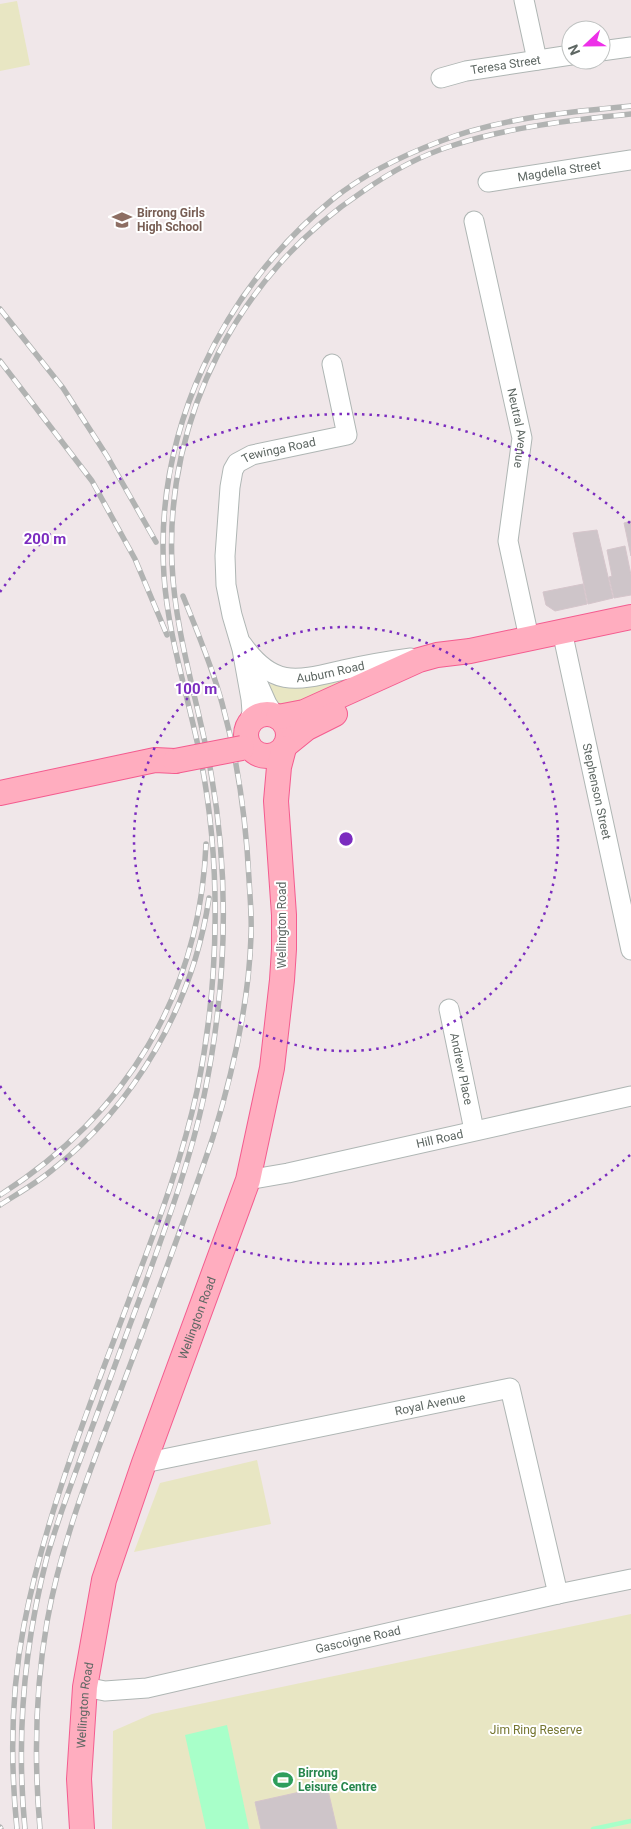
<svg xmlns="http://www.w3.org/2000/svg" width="631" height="1829" font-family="Roboto,sans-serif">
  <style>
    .green { fill: #e8e6c3 }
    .water { fill: #a8ffc9 }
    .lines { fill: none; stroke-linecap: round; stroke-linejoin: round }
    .stream { stroke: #a8ffc9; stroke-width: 4.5 }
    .building { fill: #cec5c9; stroke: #d5c5cb }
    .minor-casing { stroke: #afb6b4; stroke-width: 21 }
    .major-casing { stroke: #f45c8f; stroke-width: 26 }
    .minor { stroke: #fff; stroke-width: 19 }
    .major { stroke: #ffadbf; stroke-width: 24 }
    .rail-casing { stroke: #b1b3b2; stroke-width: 5.5 }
    .rail { stroke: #fff; stroke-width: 4; stroke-dasharray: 11; stroke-linecap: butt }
    .major-bridge-casing { stroke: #f45c8f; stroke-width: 26; stroke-linecap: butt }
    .major-bridge { stroke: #ffadbf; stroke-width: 24 }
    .ring { fill: none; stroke: #7b2cbf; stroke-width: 2.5; stroke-dasharray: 2.5 5 }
    .labels { text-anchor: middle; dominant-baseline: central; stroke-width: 4; stroke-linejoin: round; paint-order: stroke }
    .street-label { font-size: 12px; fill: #5e6763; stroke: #fff }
    .education-label { font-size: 12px; font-weight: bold; fill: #785e54; stroke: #fff; text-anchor: start }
    .park-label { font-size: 12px; fill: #75752f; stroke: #fff }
    .leisure-label { font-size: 12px; font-weight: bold; fill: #27864d; stroke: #fff; text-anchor: start }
    .centre { fill: #7b2cbf; stroke: #fff; stroke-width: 2.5 }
    .ring-label { font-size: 15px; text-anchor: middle; font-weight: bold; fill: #7b2cbf; stroke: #fff; stroke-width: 4; stroke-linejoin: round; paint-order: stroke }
  </style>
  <rect width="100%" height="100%" fill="#f0e7e9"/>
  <g class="green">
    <polygon points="17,1 30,65 0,71 0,4"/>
    <polygon points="368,673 293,709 275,706 269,684 299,688"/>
    <polygon points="257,1460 271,1524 134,1552 160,1483"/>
    <polygon points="631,1614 631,1829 112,1829 113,1731 152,1714"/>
  </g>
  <polygon class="water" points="227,1725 249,1829 206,1829 185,1735"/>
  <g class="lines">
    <polyline class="stream" points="593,1829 631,1821"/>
  </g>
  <g class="building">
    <polygon points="631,521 631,556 624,523"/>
    <polygon points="597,530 613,598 588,604 573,533"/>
    <polygon points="625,546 631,575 631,595 614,598 609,577 612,576 607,550"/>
    <polygon points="583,584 587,604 555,611 546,605 543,592"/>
    <polygon points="327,1786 337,1829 261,1829 255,1802"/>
  </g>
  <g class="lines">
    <defs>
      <g id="minor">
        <polyline points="524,0 537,60"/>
        <polyline points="601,51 631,47"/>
        <path id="s1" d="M441,78L466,71L571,55"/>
        <path id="s2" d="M488,182L631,160"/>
        <path id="s3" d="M474,221L522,438L508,541L529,638"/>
        <path id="s4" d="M562,631L631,950"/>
        <path id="s5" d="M242,644C273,688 296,681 343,670C366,665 388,661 411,658"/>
        <polyline points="255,677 267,704 275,716"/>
        <path id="s6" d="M249,723L252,712L251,699L242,649L232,615L226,585L225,556L230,487L233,470L237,463L252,455L347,435L332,364"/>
        <path id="s7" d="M449,1009L474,1130"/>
        <path id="s8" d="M248,1180L288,1173L631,1096"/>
        <path id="s9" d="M144,1463L510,1388L558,1594"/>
        <path id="s10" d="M85,1687L105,1691L147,1688L558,1594L631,1579"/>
      </g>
      <g id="major">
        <circle cx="267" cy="735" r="21"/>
        <polyline points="278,717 304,712 419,660 437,655 470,651 631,617"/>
        <polyline points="286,745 307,728 335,714"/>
        <polyline points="0,793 155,760 175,761"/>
        <path id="s11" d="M82,1829L79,1779L85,1687L104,1580L144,1463L248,1180L272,1068L282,980L284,949V915L276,801L279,767L284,748"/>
      </g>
    </defs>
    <use href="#minor" class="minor-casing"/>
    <use href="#major" class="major-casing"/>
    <use href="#minor" class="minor"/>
    <use href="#major" class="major"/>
    <defs>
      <g id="rail">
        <polyline points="0,309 63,388 107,456 156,542"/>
        <polyline points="0,361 92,481 135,559 167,635"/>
        <path d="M0,1195C126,1115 200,994 206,844"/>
        <path d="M0,1205C17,1194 35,1184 51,1171C135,1105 193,1005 209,898"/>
        <polyline points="0,1827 1,1829"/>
        <path d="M17,1829C10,1761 11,1692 24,1625C47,1506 96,1390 138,1276C161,1215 183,1155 197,1091C220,981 222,856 198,746C186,689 168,634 164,576C154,431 222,290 333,199C364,174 404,155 441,141C500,118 568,112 631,106"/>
        <path d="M25,1829C16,1737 24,1646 47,1557C59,1515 75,1474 90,1433C108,1385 125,1337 143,1290C166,1226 190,1162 204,1096C226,991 230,880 211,773C199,704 175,635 172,564C165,417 239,274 362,192C389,173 419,156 451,146C509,127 571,120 631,114"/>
        <path d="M40,1829C34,1760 35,1691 47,1622C61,1543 91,1467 120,1392C152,1307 184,1223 213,1137C233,1072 249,1004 251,936C252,917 250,898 249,879C246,819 238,761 222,703C212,666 197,631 183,596"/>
      </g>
    </defs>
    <use href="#rail" class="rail-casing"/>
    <use href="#rail" class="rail"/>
    <defs>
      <polyline id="major-bridge" points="175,761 242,748"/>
    </defs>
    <use href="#major-bridge" class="major-bridge-casing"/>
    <use href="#major-bridge" class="major-bridge"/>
  </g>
  <g class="ring">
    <circle cx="346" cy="839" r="212"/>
    <path d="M630 1155A425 425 0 0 1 0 1086M0 592A425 425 0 0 1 630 523"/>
  </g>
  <defs>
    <symbol id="school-bare" viewBox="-9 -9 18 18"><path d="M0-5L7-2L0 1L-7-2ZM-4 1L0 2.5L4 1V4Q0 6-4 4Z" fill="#8d6e63" stroke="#fff" stroke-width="2.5" paint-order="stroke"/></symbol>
    <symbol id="stadium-bare" viewBox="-9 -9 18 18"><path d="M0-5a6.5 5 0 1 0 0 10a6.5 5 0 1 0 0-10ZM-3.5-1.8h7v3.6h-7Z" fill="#2e9e5b" stroke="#fff" stroke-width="2.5" paint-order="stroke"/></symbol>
  </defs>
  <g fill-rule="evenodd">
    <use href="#school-bare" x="108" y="206" width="28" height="28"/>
    <use href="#stadium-bare" x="269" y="1766" width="28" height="28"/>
  </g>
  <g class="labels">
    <g class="street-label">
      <text stroke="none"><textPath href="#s1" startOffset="66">Teresa Street</textPath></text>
      <text stroke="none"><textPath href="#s2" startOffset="72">Magdella Street</textPath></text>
      <text stroke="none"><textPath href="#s3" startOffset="212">Neutral Avenue</textPath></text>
      <text stroke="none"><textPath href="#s6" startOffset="309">Tewinga Road</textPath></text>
      <text stroke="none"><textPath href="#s5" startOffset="102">Auburn Road</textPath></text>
      <text stroke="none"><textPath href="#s4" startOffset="164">Stephenson Street</textPath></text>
      <text transform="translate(282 925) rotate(-90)">Wellington Road</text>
      <text stroke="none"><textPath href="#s7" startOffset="61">Andrew Place</textPath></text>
      <text stroke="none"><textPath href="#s8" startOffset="196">Hill Road</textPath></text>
      <text stroke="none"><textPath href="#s11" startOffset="529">Wellington Road</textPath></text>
      <text stroke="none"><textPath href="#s9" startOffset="292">Royal Avenue</textPath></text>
      <text stroke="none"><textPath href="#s10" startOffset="279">Gascoigne Road</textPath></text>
      <text stroke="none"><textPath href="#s11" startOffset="124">Wellington Road</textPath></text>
    </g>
    <g class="education-label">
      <text x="137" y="213">Birrong Girls<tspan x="137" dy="14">High School</tspan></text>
    </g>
    <g class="park-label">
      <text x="536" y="1730">Jim Ring Reserve</text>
    </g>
    <g class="leisure-label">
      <text x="298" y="1773">Birrong<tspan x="298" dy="14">Leisure Centre</tspan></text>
    </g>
  </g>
  <circle cx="346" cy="839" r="8" class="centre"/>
  <g class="ring-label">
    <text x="45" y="544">200 m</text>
    <text x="196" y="694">100 m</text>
  </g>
  <g transform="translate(586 45) rotate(248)"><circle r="24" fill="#ffffff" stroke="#bfc2c1"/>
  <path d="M0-4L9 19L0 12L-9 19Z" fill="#ed30e8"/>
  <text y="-8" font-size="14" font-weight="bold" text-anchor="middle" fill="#5e6763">N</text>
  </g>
</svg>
